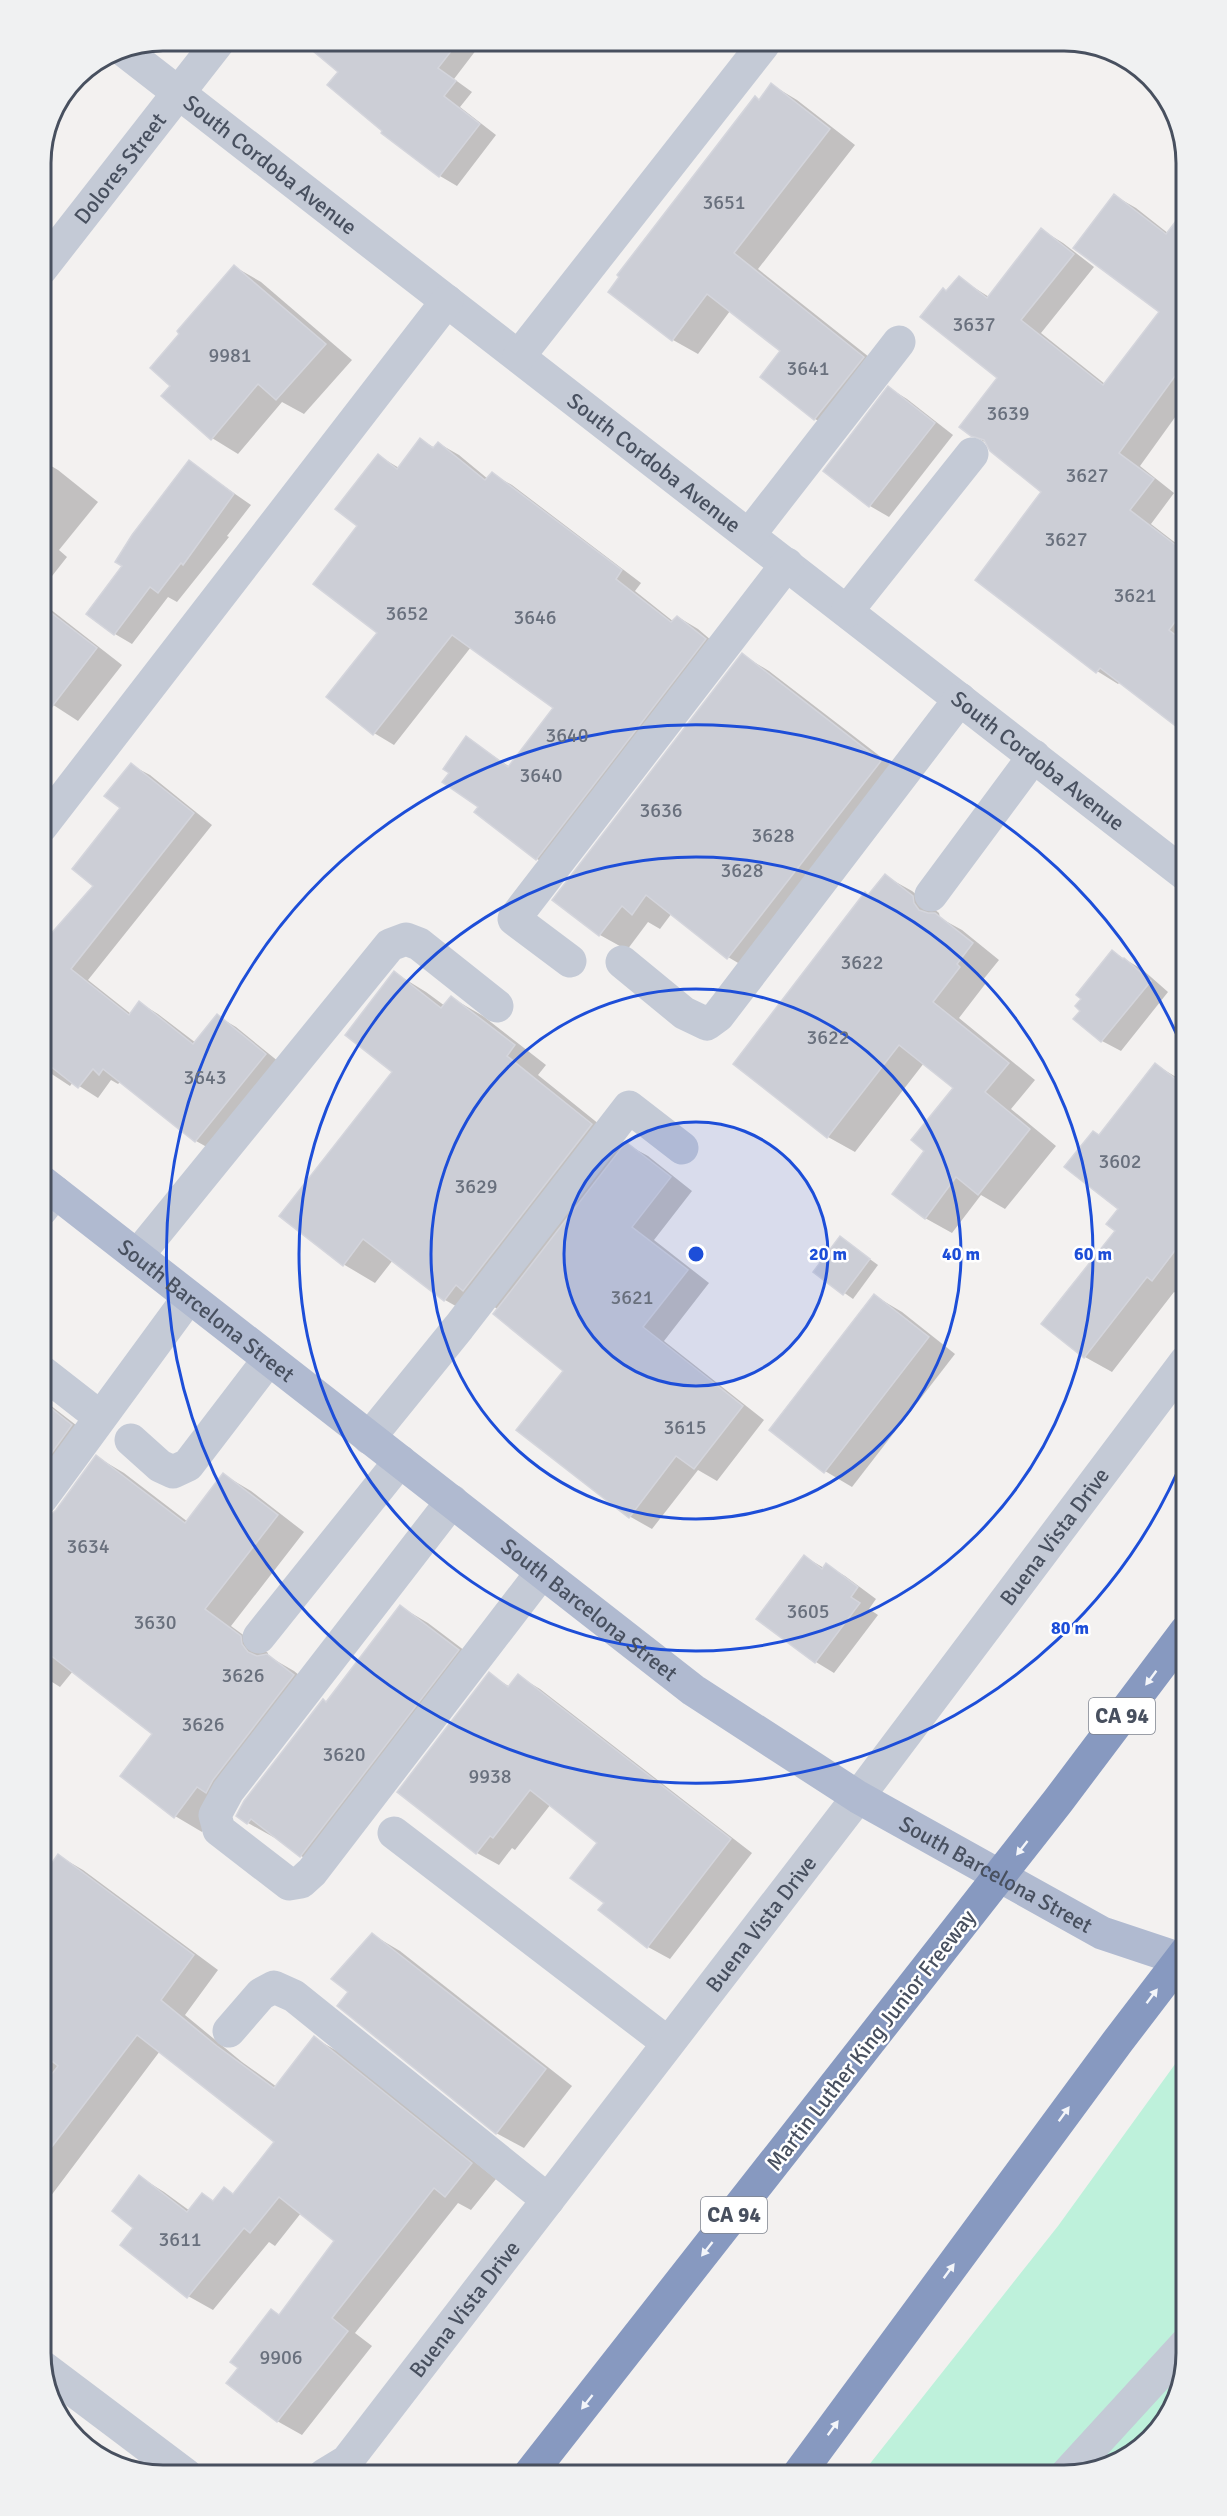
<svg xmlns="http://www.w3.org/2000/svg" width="1227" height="2516" font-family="Signika,sans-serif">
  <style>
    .green { fill: #bef1db }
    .shadow { fill: #0003 }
    .building { fill: #ccced6; stroke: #d4d5dc; stroke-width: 1.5 }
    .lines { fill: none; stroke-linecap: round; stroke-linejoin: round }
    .minor { stroke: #c4cad6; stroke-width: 33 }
    .major { stroke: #b0bad0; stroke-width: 33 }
    .highway { stroke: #8799c0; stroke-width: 33 }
    .oneway { fill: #f3f5f9 }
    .ring { fill: none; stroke: #1d4ed8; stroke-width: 3 }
    .labels { text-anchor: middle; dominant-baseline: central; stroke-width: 5; stroke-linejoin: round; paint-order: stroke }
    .number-label { font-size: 20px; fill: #69707d }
    .shield { fill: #fff; stroke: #7f848f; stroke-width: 1.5 }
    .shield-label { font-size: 21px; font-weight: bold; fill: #48505f }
    .street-label { font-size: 22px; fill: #48505f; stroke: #fff }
    .rim { fill: none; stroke: #48505f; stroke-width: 3 }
    .centre { fill: #1d4ed8; stroke: #fff; stroke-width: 3 }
    .ring-label { font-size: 18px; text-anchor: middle; font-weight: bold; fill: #1d4ed8; stroke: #fff; stroke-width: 5; stroke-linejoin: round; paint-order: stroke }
  </style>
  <rect width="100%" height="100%" fill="#f3f1f0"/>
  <polygon class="green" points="1186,2049 1186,2353 1166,2421 1110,2466 1064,2475 861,2475 1058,2226"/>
  <g class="shadow">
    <polygon points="340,41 483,41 454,79 472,92 460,107 496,135 457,186 440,176 385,131 340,72 325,59"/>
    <polygon points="1123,60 1138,66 1157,90 1121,63"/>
    <polygon points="772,85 797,100 855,145 758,269 888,372 840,433 815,419 762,377 782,351 730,311 698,354 673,340 760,101"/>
    <polygon points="1115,196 1136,208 1169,234 1178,221 1186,226 1186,402 1140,466 1174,493 1151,524 1186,551 1186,732 1120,682 1118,684 1097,671 1043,492 988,444 972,435 999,378 948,292 959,278 989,297 1042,230 1063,243 1094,267 1041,333 1105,384 1161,312"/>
    <polygon points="235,267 261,282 352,360 304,414 282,402 238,454 212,438 173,386"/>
    <polygon points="889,388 907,399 953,435 889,517 870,506 825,470"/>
    <polygon points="421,440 435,448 438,443 459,455 488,479 492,474 512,485 641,583 635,591 674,622 678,617 698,629 725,652 557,870 537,859 480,807 451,772 466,738 510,767 555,708 471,647 394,745 374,733 380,632 359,526 379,456 399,468"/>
    <polygon points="41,460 58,470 98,502 59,550 67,557 41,590"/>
    <polygon points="189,462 251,505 227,536 229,537 177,602 168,597 132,644 115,634 124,566"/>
    <polygon points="41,602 122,665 78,721 41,697"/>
    <polygon points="742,655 769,671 907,777 755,973 728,957 672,913 660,929 648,922 627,950 600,935 555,899"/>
    <polygon points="131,765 150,775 212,825 88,980 131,1014 140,1003 158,1014 196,1043 217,1016 236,1027 284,1066 214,1151 196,1141 121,1081 118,1084 111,1080 98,1098 73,1082 70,1086 41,1067 41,942 45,943 95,886 122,808"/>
    <polygon points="885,876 912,891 939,913 940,918 962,930 999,960 982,981 986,983 959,1018 1035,1080 1011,1109 1056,1146 1005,1209 981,1195 952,1233 925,1218 926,1151 955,1088 924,1063 855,1152 828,1137 735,1063 866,893 869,896"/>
    <polygon points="1113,952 1143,970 1168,992 1121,1051 1102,1041 1076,1019 1082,1011"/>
    <polygon points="395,973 426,992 445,1006 452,998 483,1016 546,1065 538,1075 625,1145 626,1144 648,1156 692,1191 654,1240 709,1283 664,1341 764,1420 717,1481 698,1470 652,1529 629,1516 565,1371 498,1309 488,1304 477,1318 445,1300 393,1260 375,1283 343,1264 394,1072"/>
    <polygon points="1156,1065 1186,1083 1186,1287 1180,1295 1174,1292 1112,1372 1085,1357 1043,1324 1117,1231 1120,1209 1100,1136"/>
    <polygon points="849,1244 878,1265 853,1299 815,1272"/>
    <polygon points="875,1296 902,1312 955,1354 852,1487 825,1471"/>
    <polygon points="41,1398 98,1442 49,1513 50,1517 57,1512 97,1457 124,1473 188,1522 224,1475 251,1491 304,1532 231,1626 268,1653 268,1656 294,1671 320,1692 225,1802 202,1832 175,1816 154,1733 73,1671 60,1687 41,1675"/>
    <polygon points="805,1557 824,1568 826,1565 845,1576 876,1599 869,1609 878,1615 834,1673 816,1662"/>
    <polygon points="401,1607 428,1623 485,1666 328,1871 301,1856 276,1837 275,1838 248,1823 327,1703"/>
    <polygon points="489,1674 510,1687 518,1676 540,1689 752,1853 670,1959 648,1947 606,1903 599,1842 551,1804 515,1850 512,1848 499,1865 477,1853 399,1792"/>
    <polygon points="59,1856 83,1870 218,1970 185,2015 242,2062 277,2087 314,2038 339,2052 496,2179 471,2210 458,2203 355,2333 372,2346 302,2435 277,2421 280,2316 336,2241 301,2213 275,2246 269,2242 213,2310 188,2296 136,2228 140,2177 164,2192 190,2211 234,2195 276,2142 160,2051 41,2209 41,2074 50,2061 41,2053 41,1863 49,1869"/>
    <polygon points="373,1935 400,1951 572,2086 524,2148 496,2133 350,1992"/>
  </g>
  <g class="building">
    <polygon points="301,41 459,41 438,68 456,81 444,96 480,124 439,177 381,133 382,131 327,85 338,72"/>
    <polygon points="771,83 830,129 734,253 864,357 814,420 760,377 780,351 707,294 672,341 608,292 619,277 617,275 755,96 759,100"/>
    <polygon points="1114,194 1166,234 1186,208 1186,361 1119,453 1154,479 1130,510 1186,553 1186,607 1169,630 1186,643 1186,734 1100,668 1096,673 975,580 1041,492 990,451 984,440 971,436 959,427 997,378 920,317 943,288 946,291 959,276 987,298 1041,228 1074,254 1021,320 1103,385 1159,312 1073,248"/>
    <polygon points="234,265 326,344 276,400 258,384 211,440 161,396 170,386 150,368 179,334 177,331"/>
    <polygon points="888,386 935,423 869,507 823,471"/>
    <polygon points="420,438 433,448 438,442 485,480 492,472 622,570 616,579 671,622 677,616 706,639 536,860 474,812 478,807 442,782 449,773 443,769 466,736 508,767 553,708 452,635 373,735 326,697 377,633 313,584 357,526 335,509 378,454 397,469"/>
    <polygon points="189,460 234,494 183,565 181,563 158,593 150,587 114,635 86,614 122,566 115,562 132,535"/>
    <polygon points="41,605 97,648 41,721"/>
    <polygon points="742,653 881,761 727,959 646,895 632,915 622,906 599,936 552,900"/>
    <polygon points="131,763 194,813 71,969 129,1015 139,1001 193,1044 217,1014 266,1054 195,1142 103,1069 99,1075 93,1069 78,1088 41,1059 41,945 93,886 72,869 120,808 104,796"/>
    <polygon points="885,874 913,896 914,903 919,910 928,913 935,913 973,943 957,964 960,967 933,1002 1009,1063 985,1092 1030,1129 978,1195 956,1177 925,1219 892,1194 924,1151 911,1140 953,1088 899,1045 827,1138 733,1064 865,892 868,895"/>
    <polygon points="1112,950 1123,959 1124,958 1151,981 1101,1042 1073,1019 1080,1011 1075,1006 1081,999 1076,995"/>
    <polygon points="394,971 441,1008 451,996 515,1045 507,1056 592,1124 463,1291 456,1285 444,1301 363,1239 343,1266 279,1216 392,1072 345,1035"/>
    <polygon points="1155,1063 1186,1087 1186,1236 1152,1281 1147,1277 1084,1358 1041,1324 1115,1231 1106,1224 1118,1209 1064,1167 1093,1131 1099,1135"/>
    <polygon points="626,1142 671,1177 632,1227 688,1270 643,1327 743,1406 694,1469 676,1456 629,1518 516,1430 563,1371 493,1314"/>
    <polygon points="840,1236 870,1259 843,1295 813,1272"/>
    <polygon points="874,1294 929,1337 824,1473 769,1430"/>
    <polygon points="41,1400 72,1425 41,1468"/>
    <polygon points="96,1455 185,1523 223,1473 278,1515 205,1609 241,1636 242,1644 248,1652 257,1656 267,1654 294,1675 213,1780 206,1793 197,1787 174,1818 120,1776 152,1734 41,1648 41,1517 49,1516 56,1510"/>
    <polygon points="804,1555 822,1569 826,1563 858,1587 851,1597 860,1603 815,1663 756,1619"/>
    <polygon points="400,1605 459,1650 300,1857 251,1819 247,1824 236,1816 244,1801 323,1699 326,1702"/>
    <polygon points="489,1672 508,1687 518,1674 731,1839 647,1948 598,1910 604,1903 570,1878 597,1843 530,1790 493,1838 490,1836 476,1854 397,1792"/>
    <polygon points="58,1854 194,1955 161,2000 217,2046 274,2088 314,2036 472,2163 445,2197 434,2188 332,2318 348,2331 277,2422 226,2383 238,2368 230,2362 271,2309 279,2315 334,2241 279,2197 250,2233 244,2228 187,2298 120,2245 133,2228 112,2211 139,2175 187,2212 202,2193 213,2201 224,2187 233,2194 274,2142 137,2035 41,2161 41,2088 58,2066 41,2053 41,1878"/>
    <polygon points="372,1933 546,2069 496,2134 337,2006 348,1992 331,1979"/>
  </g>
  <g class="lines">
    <g class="minor">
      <path id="s1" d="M122,49L1186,875"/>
      <path id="s2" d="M41,269L219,41"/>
      <polyline points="519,356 763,45"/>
      <polyline points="749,535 899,342"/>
      <polyline points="847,611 972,454"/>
      <polyline points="41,827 447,301"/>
      <polyline points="931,895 1034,756"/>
      <polyline points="570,961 514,919 787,564"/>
      <polyline points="622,962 684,1013 707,1024 718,1016 960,699"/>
      <polyline points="41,1210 55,1192"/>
      <polyline points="137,1256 390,945 406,939 419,944 497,1006"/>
      <polyline points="41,1371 100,1417"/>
      <polyline points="369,1438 459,1327 629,1107 682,1148"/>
      <polyline points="131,1440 160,1466 173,1472 188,1465 269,1359"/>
      <polyline points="41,1499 189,1297"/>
      <polyline points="452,1501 228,1791 215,1815 219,1830 289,1884 301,1882 312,1872 542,1572"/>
      <polyline points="259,1637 400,1461"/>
      <polyline points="394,1833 668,2043"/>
      <polyline points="229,2031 261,1994 274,1987 294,1996 548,2200"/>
      <polyline points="44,2368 186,2475"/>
      <path id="s3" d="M324,2475L347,2461L858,1797L1186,1361"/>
      <polyline points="1066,2475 1186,2344"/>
    </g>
    <path class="major" id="s4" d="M41,1181L693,1690L858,1797L1102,1933L1186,1961"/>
    <g class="highway">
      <polyline points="529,2475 1058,1801 1186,1631"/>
      <polyline points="798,2475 1118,2041 1186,1952"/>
    </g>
  </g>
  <defs><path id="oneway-solid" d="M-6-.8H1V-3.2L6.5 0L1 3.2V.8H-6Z" transform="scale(1.5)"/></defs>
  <g class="oneway">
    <use href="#oneway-solid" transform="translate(1151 1678) rotate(127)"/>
    <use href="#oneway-solid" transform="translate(1022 1848) rotate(128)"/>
    <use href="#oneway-solid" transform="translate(1152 1996) rotate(-53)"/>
    <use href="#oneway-solid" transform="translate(1064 2114) rotate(-54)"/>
    <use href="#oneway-solid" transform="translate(707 2249) rotate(128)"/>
    <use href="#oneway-solid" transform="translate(949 2271) rotate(-54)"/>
    <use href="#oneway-solid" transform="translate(587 2402) rotate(128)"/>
    <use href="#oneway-solid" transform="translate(833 2428) rotate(-54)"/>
  </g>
  <circle cx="696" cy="1254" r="132" fill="#1d4ed8" fill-opacity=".12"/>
  <g class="ring">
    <circle cx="696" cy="1254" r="132"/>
    <circle cx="696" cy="1254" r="265"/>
    <circle cx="696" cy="1254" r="397"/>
    <path d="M1186 1452A529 529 0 1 1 1186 1056"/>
  </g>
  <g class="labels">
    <g class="number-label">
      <text x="724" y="202">3651</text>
      <text x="974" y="324">3637</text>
      <text x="230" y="355">9981</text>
      <text x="808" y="368">3641</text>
      <text x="1008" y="413">3639</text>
      <text x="1087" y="475">3627</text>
      <text x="1066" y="539">3627</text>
      <text x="1135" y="595">3621</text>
      <text x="407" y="613">3652</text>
      <text x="535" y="617">3646</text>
      <text x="567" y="735">3640</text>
      <text x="541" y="775">3640</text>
      <text x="661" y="810">3636</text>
      <text x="773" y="835">3628</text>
      <text x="742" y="870">3628</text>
      <text x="862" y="962">3622</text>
      <text x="828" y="1037">3622</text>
      <text x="205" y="1077">3643</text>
      <text x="1120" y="1161">3602</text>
      <text x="476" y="1186">3629</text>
      <text x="632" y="1297">3621</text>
      <text x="685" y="1427">3615</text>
      <text x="88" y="1546">3634</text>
      <text x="808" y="1611">3605</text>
      <text x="155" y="1622">3630</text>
      <text x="243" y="1675">3626</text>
      <text x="203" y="1724">3626</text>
      <text x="344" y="1754">3620</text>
      <text x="490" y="1776">9938</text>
      <text x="180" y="2239">3611</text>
      <text x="281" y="2357">9906</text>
    </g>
    <g class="shield">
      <rect x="1089" y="1698" width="66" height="36" rx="4.5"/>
      <rect x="701" y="2197" width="66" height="36" rx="4.5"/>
    </g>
    <g class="shield-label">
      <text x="1122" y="1716">CA 94</text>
      <text x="734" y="2215">CA 94</text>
    </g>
    <g class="street-label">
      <text stroke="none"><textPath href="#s1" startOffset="188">South Cordoba Avenue</textPath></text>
      <text stroke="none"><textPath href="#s2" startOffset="128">Dolores Street</textPath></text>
      <text stroke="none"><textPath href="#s1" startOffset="674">South Cordoba Avenue</textPath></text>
      <text stroke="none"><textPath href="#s1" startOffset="1160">South Cordoba Avenue</textPath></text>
      <text stroke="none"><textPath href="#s4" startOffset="210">South Barcelona Street</textPath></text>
      <text stroke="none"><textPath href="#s3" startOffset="1191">Buena Vista Drive</textPath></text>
      <text stroke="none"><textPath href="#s4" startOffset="696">South Barcelona Street</textPath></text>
      <text stroke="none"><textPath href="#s4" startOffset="1182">South Barcelona Street</textPath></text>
      <text stroke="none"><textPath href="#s3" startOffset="705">Buena Vista Drive</textPath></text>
      <text transform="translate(871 2040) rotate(-52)">Martin Luther King Junior Freeway</text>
      <text stroke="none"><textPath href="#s3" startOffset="219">Buena Vista Drive</textPath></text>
    </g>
  </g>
  <path d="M0 0H1227V2516H0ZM163 51H1064A112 112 0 0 1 1176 163V2353A112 112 0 0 1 1064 2465H163A112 112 0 0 1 51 2353V163A112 112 0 0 1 163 51Z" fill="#f0f1f2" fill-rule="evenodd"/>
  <path class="rim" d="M163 51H1064A112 112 0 0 1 1176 163V2353A112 112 0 0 1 1064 2465H163A112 112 0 0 1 51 2353V163A112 112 0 0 1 163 51Z"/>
  <circle cx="696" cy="1254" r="9" class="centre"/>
  <g class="ring-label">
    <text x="828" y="1260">20 m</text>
    <text x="961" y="1260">40 m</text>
    <text x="1093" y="1260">60 m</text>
    <text x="1070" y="1634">80 m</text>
  </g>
</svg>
